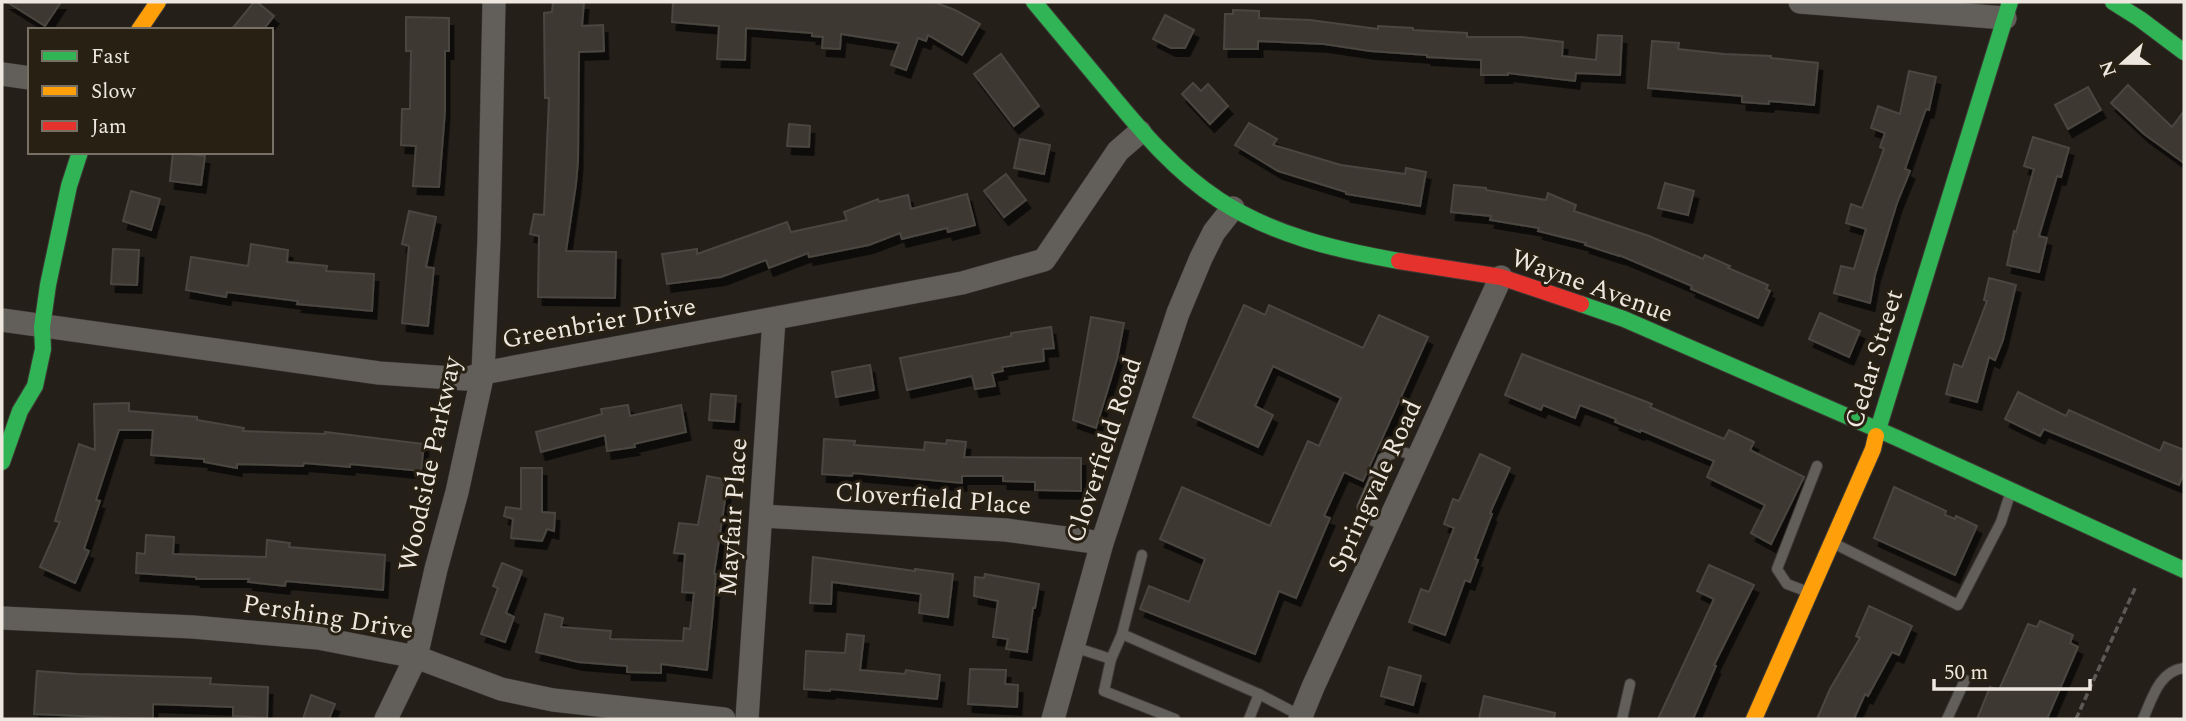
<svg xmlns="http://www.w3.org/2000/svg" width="2186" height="721" font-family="Spectral,serif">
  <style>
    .building { fill: #3c3833; stroke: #4a463f; stroke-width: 2; filter: url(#shadow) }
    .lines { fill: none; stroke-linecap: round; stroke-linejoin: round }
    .lane-casing { stroke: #3e3934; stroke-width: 12 }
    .street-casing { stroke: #3e3934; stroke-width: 24 }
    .fast-casing { stroke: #3e3934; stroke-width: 18 }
    .slow-casing { stroke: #3e3934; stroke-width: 18 }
    .jam-casing { stroke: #3e3934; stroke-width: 18 }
    .path { stroke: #5d5954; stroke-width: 3.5; stroke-dasharray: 7 3.5; stroke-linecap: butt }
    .lane { stroke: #625e59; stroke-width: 10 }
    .street { stroke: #625e59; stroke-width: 23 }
    .fast { stroke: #30b455; stroke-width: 16 }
    .slow { stroke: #ff9f0a; stroke-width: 16 }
    .jam { stroke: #e5322d; stroke-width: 16 }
    .labels { text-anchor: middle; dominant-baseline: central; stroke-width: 6; stroke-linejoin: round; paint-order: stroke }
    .street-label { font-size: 26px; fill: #ede7df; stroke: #292014 }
  </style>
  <defs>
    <filter id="shadow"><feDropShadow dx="4.5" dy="8" stdDeviation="0" flood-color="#0009"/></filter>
  </defs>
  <rect width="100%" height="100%" fill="#241f19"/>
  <g class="building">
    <polygon points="7,2 61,2 45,26"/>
    <polygon points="254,2 257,2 274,16 263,30 231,30"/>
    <polygon points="553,2 584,2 582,26 603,25 604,51 579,52 578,161 576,184 566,251 616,252 615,298 538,297 539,236 530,234 534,214 544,215 549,98 545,98 544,13 552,12"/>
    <polygon points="673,2 934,2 955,10 980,24 962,55 928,35 926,41 918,38 906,70 891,65 899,43 841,34 840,49 822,48 823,37 812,36 812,33 746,28 745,60 717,59 719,26 672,22"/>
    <polygon points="1233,10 1259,11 1259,18 1310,20 1378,29 1378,26 1413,28 1413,30 1467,33 1467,37 1522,37 1563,42 1562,56 1596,60 1598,35 1622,36 1620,75 1576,73 1575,81 1508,73 1508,75 1481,75 1481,60 1427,57 1427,55 1370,51 1324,44 1258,41 1258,49 1224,49 1225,14 1233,14"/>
    <polygon points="1165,15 1194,30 1185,48 1171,48 1153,39"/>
    <polygon points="406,17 449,18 449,51 445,51 445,111 439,187 413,186 416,146 401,145 402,109 410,109 411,51 406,51"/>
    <polygon points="1652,41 1679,43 1678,49 1724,54 1771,56 1771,58 1818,63 1814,105 1769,101 1769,104 1742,102 1742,96 1648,88"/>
    <polygon points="1001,54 1039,106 1014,126 974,74"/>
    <polygon points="1909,71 1936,77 1929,110 1926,109 1905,169 1910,171 1897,203 1875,275 1870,303 1834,293 1841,266 1854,269 1866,229 1846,223 1851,204 1862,208 1884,149 1880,147 1885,133 1871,128 1878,106 1900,114"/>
    <polygon points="1193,83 1201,91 1208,84 1228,106 1210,124 1182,94"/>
    <polygon points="2128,85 2172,127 2184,111 2184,163 2144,134 2111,103"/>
    <polygon points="2088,87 2101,110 2068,129 2055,105"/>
    <polygon points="1249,123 1277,139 1273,145 1341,165 1405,174 1406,168 1426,172 1420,206 1346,194 1346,192 1278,171 1235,145"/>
    <polygon points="789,124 810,126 809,147 787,146"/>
    <polygon points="2033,137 2069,148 2061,177 2057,176 2039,236 2047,238 2039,272 2007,265 2014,231 2016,232 2034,169 2024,166"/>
    <polygon points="1020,139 1050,145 1044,174 1014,168"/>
    <polygon points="173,152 205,156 201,185 170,181"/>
    <polygon points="1006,174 1026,200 1004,217 984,191"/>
    <polygon points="1665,183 1694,191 1688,215 1658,208"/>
    <polygon points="1454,185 1486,188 1486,190 1546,200 1548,193 1576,205 1574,211 1649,236 1703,259 1705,255 1730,266 1728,268 1768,285 1766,289 1770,291 1758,318 1691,289 1692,286 1619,255 1619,256 1585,245 1586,243 1538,231 1539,228 1490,220 1491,216 1451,212"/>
    <polygon points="131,191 160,199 151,230 123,221"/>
    <polygon points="967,194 975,225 948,232 947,228 902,239 900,233 869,245 809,257 808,253 769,268 766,260 721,277 667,284 662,254 697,249 697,254 787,222 791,232 847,220 844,212 878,199 879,202 908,195 911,209"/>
    <polygon points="409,211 436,217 426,267 434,268 428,326 402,323 409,246 402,244"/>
    <polygon points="251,244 288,250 287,262 327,266 326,271 374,274 372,311 297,304 298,301 227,292 226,297 186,290 191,257 248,266"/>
    <polygon points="113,249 139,250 137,285 111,284"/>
    <polygon points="1989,278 2016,285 2003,340 1995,360 1989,357 1977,402 1946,394 1954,364 1962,367 1987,301 1984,300"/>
    <polygon points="1244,305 1265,315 1269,305 1363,348 1379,315 1428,337 1363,481 1344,472 1324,516 1330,518 1296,598 1279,591 1255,654 1140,609 1149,586 1189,602 1205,559 1160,539 1182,487 1270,526 1308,441 1319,446 1341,398 1273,366 1255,406 1273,415 1258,447 1193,417"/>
    <polygon points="1820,313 1860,331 1849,357 1809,339"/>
    <polygon points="1091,317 1124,323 1117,359 1096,428 1073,420"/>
    <polygon points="1051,327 1054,348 1043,349 1044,361 1002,367 1003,371 992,373 995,386 975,389 972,376 907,390 900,358 1011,336 1011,333"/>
    <polygon points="1522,354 1652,404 1650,407 1724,439 1729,430 1754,442 1750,450 1804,477 1771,544 1751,533 1765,505 1707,477 1714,461 1641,430 1640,432 1615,422 1616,419 1580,405 1575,418 1543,405 1541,410 1505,395"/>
    <polygon points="870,365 874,390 836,397 832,372"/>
    <polygon points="2018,392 2066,416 2069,410 2160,451 2164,442 2184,450 2184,472 2179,485 2044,429 2040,436 2005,419"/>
    <polygon points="711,394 736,396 734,422 709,420"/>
    <polygon points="129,403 129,411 197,417 197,420 244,428 243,431 325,434 325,432 424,444 421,471 350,464 350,467 304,463 303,466 237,464 237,468 204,462 204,459 151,455 153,430 119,430 96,500 100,501 84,549 89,551 75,583 40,567 60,522 55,521 79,444 95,450 94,404"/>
    <polygon points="628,405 630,416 681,405 686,432 634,444 635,447 607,451 605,435 541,452 536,432 602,414 601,409"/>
    <polygon points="824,439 855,441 854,445 924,450 925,442 946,444 947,440 966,442 964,457 1081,458 1081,491 1035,490 1035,482 1003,481 1003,476 962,476 962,483 853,473 852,476 822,474"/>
    <polygon points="1480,454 1510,468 1490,513 1492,514 1475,559 1478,560 1470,582 1465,580 1445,635 1409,622 1421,589 1429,592 1454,528 1444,524 1453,499 1459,501"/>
    <polygon points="521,468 542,468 542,512 555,513 554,531 547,529 542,541 511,538 513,519 504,516 506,507 521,509"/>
    <polygon points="707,476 728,480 714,574 716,574 712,621 707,670 661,664 661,673 627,672 627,666 578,662 536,652 545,614 563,618 561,627 611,631 610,639 683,641 684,628 690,629 694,593 682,592 685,554 674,553 679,523 698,525"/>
    <polygon points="1894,487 1946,511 1945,515 1955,519 1956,516 1977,526 1955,575 1874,538"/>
    <polygon points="146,535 174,537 173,554 266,557 267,540 290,543 289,547 385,555 383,590 286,581 285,586 248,582 249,579 196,579 196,577 136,573 137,553 145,554"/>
    <polygon points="813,557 915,571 915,569 953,574 948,617 919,613 921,594 832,582 831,604 810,603"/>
    <polygon points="502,563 522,571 506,613 514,617 505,642 481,634 498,588 493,586"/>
    <polygon points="1709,565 1754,585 1714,665 1716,666 1693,719 1658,719 1714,599 1697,591"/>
    <polygon points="985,574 1039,584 1035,608 1033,608 1027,652 1006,649 1008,639 993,637 998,601 974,596 975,577 984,578"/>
    <polygon points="1869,606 1912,626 1899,655 1892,652 1868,696 1865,694 1854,719 1817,719 1830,689 1860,638 1856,636"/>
    <polygon points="2040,621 2073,635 2070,643 2078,647 2047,719 1977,719 1990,687 1999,690 2028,624 2037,627"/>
    <polygon points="847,634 864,636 860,670 905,674 906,670 940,675 937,699 830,689 830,691 804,689 806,651 845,653"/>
    <polygon points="1389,667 1421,676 1413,705 1381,696"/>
    <polygon points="970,669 1006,670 1005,684 1018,685 1017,707 968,704"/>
    <polygon points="37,671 78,674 211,678 210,684 268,687 267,718 233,716 233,707 153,704 153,719 34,714"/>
    <polygon points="311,695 335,704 329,719 303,719"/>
    <polygon points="1484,696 1555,713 1554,719 1479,719"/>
  </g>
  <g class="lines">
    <defs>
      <g id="lane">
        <polyline points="1386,528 1370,519 1362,507 1383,458 1399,451 1420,457"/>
        <polyline points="1835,544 1958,605 2001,522 2010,494"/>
        <polyline points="1808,592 1787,584 1777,569 1817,466"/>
        <polyline points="1122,634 1259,694 1301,716"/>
        <polyline points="1074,647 1111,659 1104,691 1175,719"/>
        <polyline points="1111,659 1122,634 1142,555"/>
        <polyline points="1249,719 1259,694"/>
        <polyline points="1622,719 1630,684"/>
        <polyline points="1947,719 1965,680"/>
        <path d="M2143,719C2152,699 2159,671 2184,668"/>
      </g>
      <g id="street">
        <polyline points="1800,2 2005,18"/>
        <polyline points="2,74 30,78"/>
        <polyline points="2,320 379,373 466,379 483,373 962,283 1044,260 1118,151 1140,132"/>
        <polyline points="761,516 1006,530 1102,543"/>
        <polyline points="2,618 193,627 318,638 416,657 501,689 553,700 724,719"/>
        <polyline points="386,719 416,657 436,569 457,492 483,373 489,240 494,2"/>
        <polyline points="747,719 774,319"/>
        <polyline points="1053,719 1102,543 1178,313 1201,258 1214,232 1233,208"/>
        <polyline points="1300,719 1313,687 1501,277"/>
      </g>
      <g id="fast">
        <path d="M1034,2C1059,32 1084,62 1109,92C1142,132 1175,171 1219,200C1273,235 1336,250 1399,261"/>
        <polyline points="2113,2 2140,19 2184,52"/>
        <polyline points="1581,304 1624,319 1897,438 2184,570"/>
        <polyline points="1876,436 2010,2"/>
        <polyline points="2,462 20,411 35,386 43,349 42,327 48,285 69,186 80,152"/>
      </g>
      <g id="slow">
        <polyline points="139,30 158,2"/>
        <polyline points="1754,719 1873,449 1876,436"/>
      </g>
      <polyline id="jam" points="1399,261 1501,277 1581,304"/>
    </defs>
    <use href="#lane" class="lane-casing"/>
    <use href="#street" class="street-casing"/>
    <use href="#fast" class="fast-casing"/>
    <use href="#slow" class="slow-casing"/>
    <use href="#jam" class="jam-casing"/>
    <polyline class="path" points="2076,719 2136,586"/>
    <use href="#lane" class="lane"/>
    <use href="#street" class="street"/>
    <use href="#fast" class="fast"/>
    <use href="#slow" class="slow"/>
    <use href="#jam" class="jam"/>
  </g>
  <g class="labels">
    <g class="street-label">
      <text transform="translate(1592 286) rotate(20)">Wayne Avenue</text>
      <text transform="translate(599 323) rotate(-10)">Greenbrier Drive</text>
      <text transform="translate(1874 359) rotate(-73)">Cedar Street</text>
      <text transform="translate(1104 450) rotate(-72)">Cloverfield Road</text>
      <text transform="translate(430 464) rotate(-78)">Woodside Parkway</text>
      <text transform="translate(1375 486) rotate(-65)">Springvale Road</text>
      <text transform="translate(933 499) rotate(4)">Cloverfield Place</text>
      <text transform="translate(733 517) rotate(-86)">Mayfair Place</text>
      <text transform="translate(328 617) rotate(9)">Pershing Drive</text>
    </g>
  </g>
  <rect width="2186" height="721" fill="none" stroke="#ede7df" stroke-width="7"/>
  <rect x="28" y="28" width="245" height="126" fill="#292014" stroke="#777065" stroke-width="2"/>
  <rect x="42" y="51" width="35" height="10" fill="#30b455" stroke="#777065" stroke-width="2"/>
  <text x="91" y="63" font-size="21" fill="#ede7df">Fast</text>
  <rect x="42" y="86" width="35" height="10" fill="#ff9f0a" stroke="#777065" stroke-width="2"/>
  <text x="91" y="98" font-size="21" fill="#ede7df">Slow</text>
  <rect x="42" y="121" width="35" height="10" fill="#e5322d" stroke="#777065" stroke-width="2"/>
  <text x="91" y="133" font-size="21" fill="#ede7df">Jam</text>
  <g transform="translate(2123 63) rotate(249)" stroke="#292014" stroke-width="5" paint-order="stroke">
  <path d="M0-5L12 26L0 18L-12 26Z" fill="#ede7df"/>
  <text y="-10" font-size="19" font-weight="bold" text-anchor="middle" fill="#ede7df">N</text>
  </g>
  <path d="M1934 679v10h156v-10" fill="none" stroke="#ede7df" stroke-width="3.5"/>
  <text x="1944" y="679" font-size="21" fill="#ede7df" stroke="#292014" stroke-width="5" paint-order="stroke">50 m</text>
</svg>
